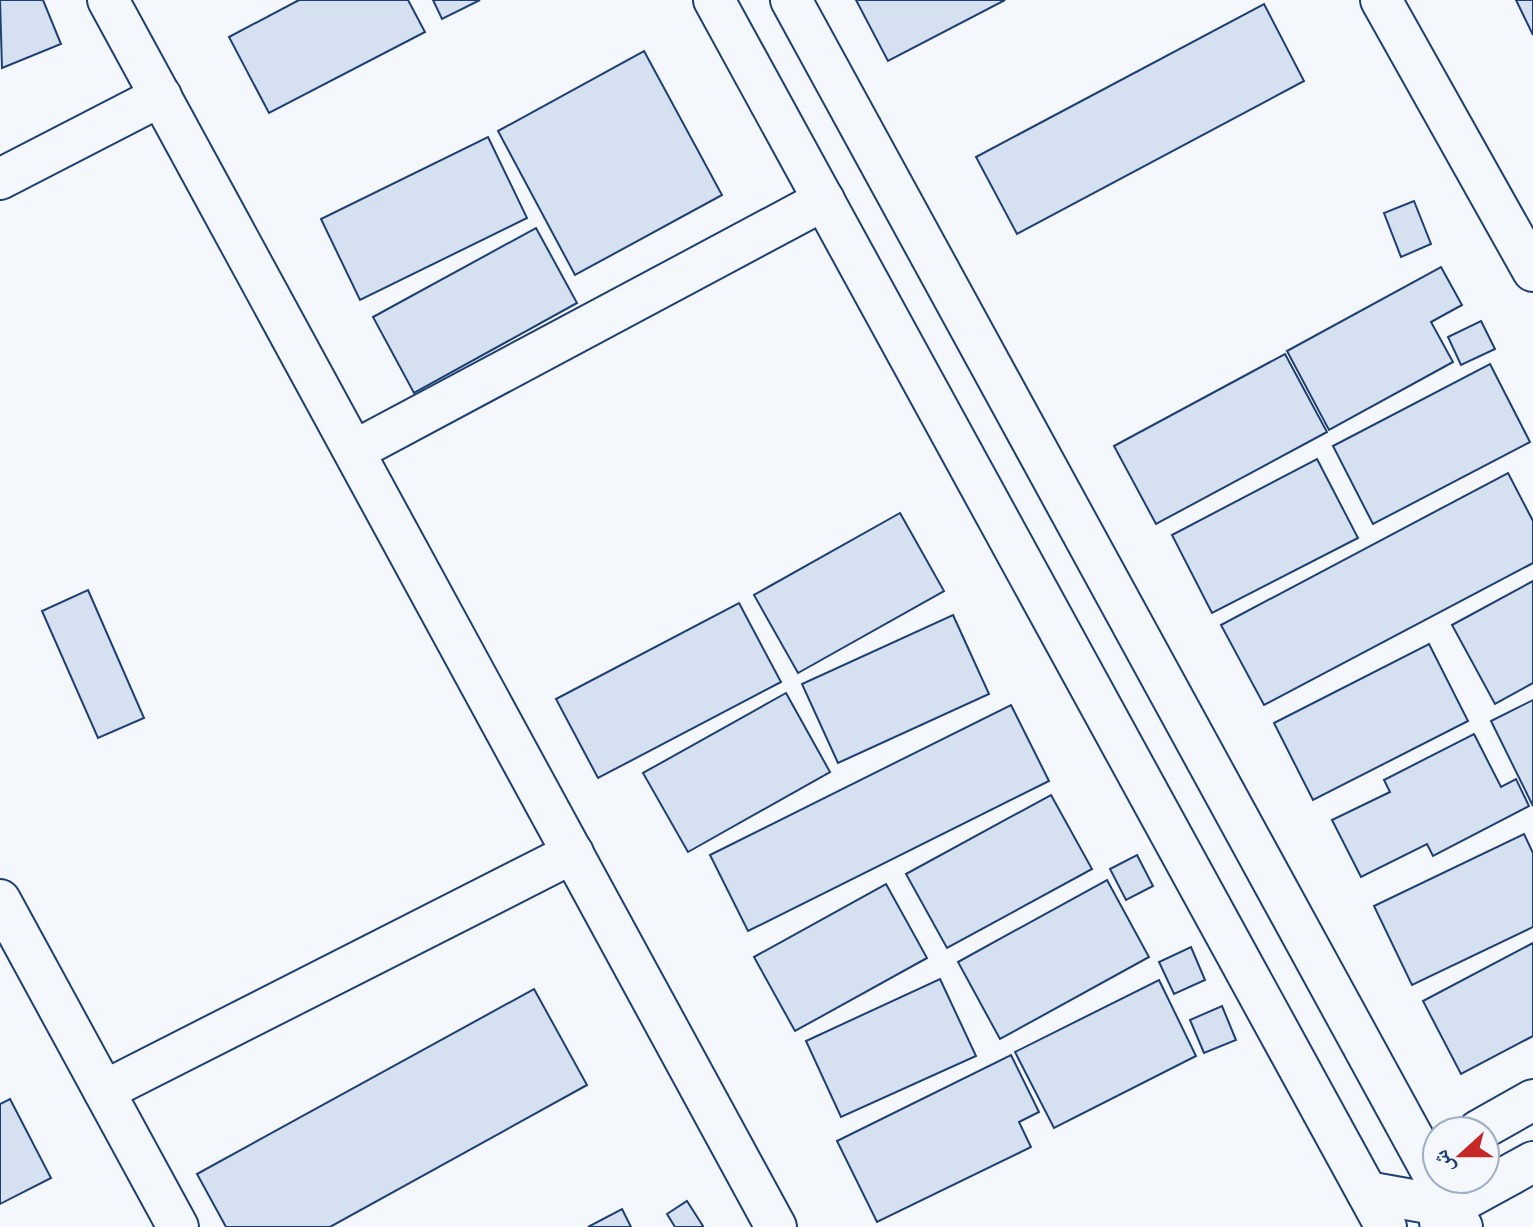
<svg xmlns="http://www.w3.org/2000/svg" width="1533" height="1227" font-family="'Work Sans','Noto Naskh Arabic',sans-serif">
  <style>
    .building { fill: #d5e0f0; stroke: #1d3f73; stroke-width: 2 }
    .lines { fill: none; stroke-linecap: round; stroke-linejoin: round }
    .minor-casing { stroke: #1d3f73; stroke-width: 44 }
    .minor { stroke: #f4f7fb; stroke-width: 40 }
  </style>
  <rect width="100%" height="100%" fill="#f4f7fb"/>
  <g class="building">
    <polygon points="0,0 43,0 61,44 2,68"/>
    <polygon points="299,0 408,0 425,32 269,113 229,37"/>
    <polygon points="433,0 480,0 442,19"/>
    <polygon points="856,0 1005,0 888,61"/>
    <polygon points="1516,0 1533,0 1533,35"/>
    <polygon points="1264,4 1304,81 1017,234 976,157"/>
    <polygon points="644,51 722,195 575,275 498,131"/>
    <polygon points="488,137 527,218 360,300 321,219"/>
    <polygon points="1414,201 1431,244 1401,257 1384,213"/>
    <polygon points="536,228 577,303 414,393 373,317"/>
    <polygon points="1441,267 1462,305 1431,322 1453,362 1329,430 1287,351"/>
    <polygon points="1481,321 1495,349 1461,365 1448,337"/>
    <polygon points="1285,354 1327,432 1156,524 1114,446"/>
    <polygon points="1490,364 1530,442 1373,524 1333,446"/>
    <polygon points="1317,459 1358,538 1212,613 1172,535"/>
    <polygon points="1508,473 1533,521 1533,563 1264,705 1221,625"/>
    <polygon points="900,513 944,591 798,673 754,595"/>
    <polygon points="1533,581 1533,683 1495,704 1452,625"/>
    <polygon points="88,590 144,718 98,738 42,611"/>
    <polygon points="739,603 781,682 598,778 556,699"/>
    <polygon points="953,615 989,694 838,763 802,684"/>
    <polygon points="1429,644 1468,721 1313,800 1274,723"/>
    <polygon points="786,693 830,772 688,852 643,773"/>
    <polygon points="1533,700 1533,806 1491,721"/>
    <polygon points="1011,705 1049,781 748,931 710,855"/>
    <polygon points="1474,734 1501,787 1516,779 1529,806 1433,856 1427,844 1361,877 1332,820 1390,792 1384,780"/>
    <polygon points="1051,795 1092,869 947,948 906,874"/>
    <polygon points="1524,834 1533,853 1533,927 1412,985 1374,906"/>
    <polygon points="1137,855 1153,886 1126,900 1110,869"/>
    <polygon points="1107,880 1149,957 1000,1039 958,962"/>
    <polygon points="886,884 927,958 795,1031 754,957"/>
    <polygon points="1533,943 1533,1036 1461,1074 1423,1001"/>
    <polygon points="1191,947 1205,980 1174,994 1159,962"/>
    <polygon points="940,979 976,1056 841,1117 806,1041"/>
    <polygon points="1159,980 1196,1056 1054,1128 1015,1052"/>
    <polygon points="534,989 587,1085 330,1227 226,1227 197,1174"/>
    <polygon points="1222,1006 1236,1040 1204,1053 1190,1020"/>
    <polygon points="1011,1055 1039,1112 1019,1122 1031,1147 877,1222 837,1141"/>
    <polygon points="10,1099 51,1178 0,1204 0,1104"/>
    <polygon points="687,1201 703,1226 701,1227 675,1227 667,1214"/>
    <polygon points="622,1209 631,1227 588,1227"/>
  </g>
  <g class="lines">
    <defs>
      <g id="minor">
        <polyline points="108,0 776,1227"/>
        <polyline points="714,0 1386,1227"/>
        <polyline points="791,0 1462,1227"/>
        <polyline points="1381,0 1533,271"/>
        <polyline points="0,179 161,96"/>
        <polyline points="354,451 824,200"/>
        <polyline points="0,900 178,1227"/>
        <polyline points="104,1091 573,853"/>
        <polyline points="1478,1131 1533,1100"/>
        <polyline points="1367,1192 1451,1207 1440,1222"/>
        <polyline points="1451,1207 1533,1162"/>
      </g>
    </defs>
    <use href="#minor" class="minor-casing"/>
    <use href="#minor" class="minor"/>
  </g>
  <g transform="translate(1461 1155) rotate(249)"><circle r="38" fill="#f4f7fb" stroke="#9eadc5" stroke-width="2"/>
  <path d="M0-6L14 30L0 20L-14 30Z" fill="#c62828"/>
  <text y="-12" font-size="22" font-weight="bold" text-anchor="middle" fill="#1d3f73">ش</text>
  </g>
</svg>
